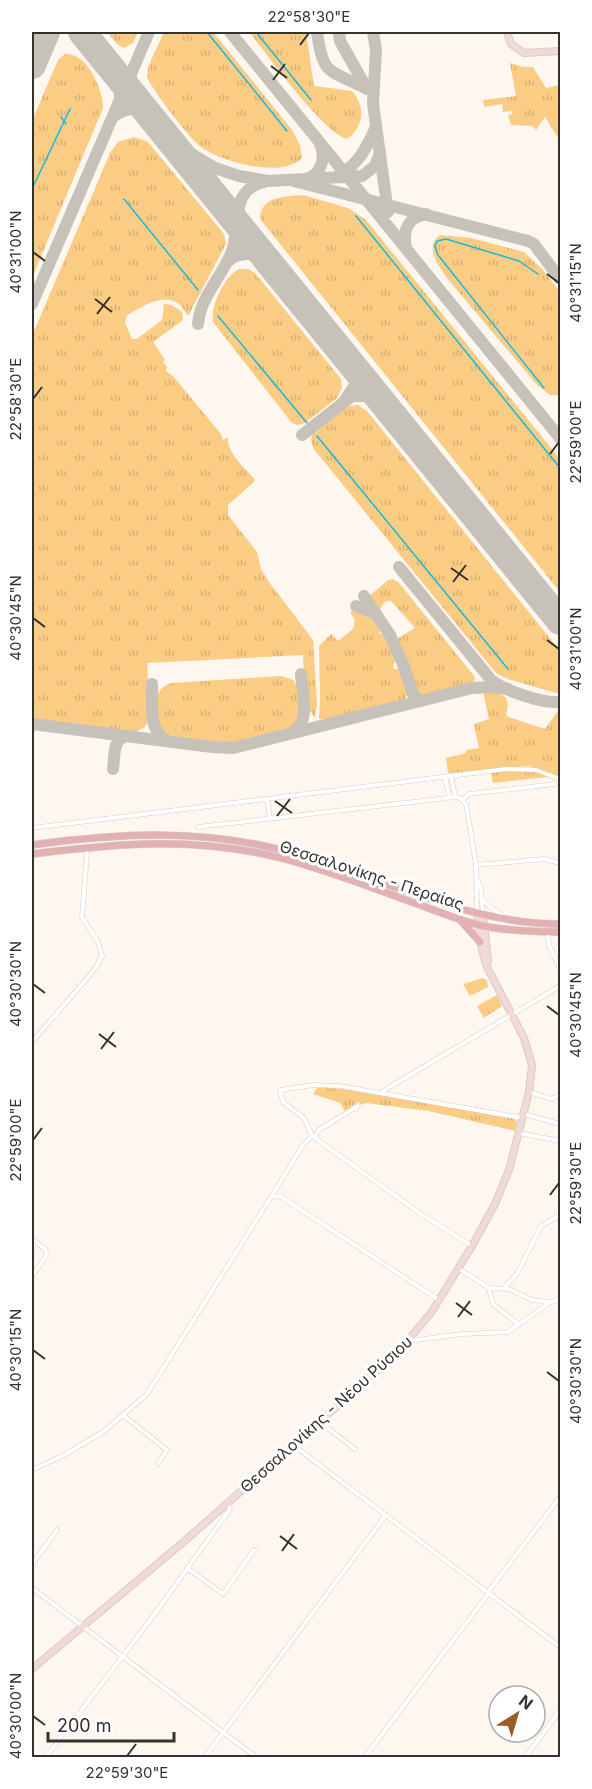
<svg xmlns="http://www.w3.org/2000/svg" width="592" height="1789" font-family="Inter,sans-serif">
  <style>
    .grass { fill: url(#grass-tufts) }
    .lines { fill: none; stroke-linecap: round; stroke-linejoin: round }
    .stream { stroke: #18badc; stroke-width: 1.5 }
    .taxiway { stroke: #c6c2ba; stroke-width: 12 }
    .runway { stroke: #c6c2ba; stroke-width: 28 }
    .street-casing { stroke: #d3cec6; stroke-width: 5 }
    .secondary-casing { stroke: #d3cec6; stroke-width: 8 }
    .primary-casing { stroke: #d6d6d5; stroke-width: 8 }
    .street { stroke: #fff; stroke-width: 4 }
    .secondary { stroke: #f1d9d9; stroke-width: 6 }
    .primary { stroke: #e2b2b3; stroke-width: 7 }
    .ticks { fill: none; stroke: #34322e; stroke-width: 2 }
    .labels { text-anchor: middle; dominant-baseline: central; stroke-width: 6; stroke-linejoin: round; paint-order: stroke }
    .street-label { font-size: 16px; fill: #34322e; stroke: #fff }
    .neatline { fill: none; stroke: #34322e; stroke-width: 2 }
    .ticks-label { font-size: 15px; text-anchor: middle; fill: #34322e }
  </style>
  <defs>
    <pattern id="grass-tufts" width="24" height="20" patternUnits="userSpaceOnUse" patternTransform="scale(1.5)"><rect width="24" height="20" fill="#fbcc83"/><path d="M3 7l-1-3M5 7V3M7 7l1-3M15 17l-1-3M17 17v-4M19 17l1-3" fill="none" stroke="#d8b071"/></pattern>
  </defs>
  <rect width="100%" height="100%" fill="#fdf7ef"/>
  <g class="grass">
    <polygon points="107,32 138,32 133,43 124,48 118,45"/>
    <path d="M164,32H213L292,130L300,145L302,158C282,179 222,162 201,147C190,139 152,90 147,77L148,67Z"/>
    <path d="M249,32H306L314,86L352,91C366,107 364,127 347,139C323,133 267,54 249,32Z"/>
    <path d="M65,54C87,52 103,89 103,108L32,278V121L58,60Z"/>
    <polygon points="510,63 523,67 533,67 546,88 560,85 560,141 545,117 536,130 533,126 511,125 508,115 512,114 512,111 503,112 502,104 484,107 483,100 516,96"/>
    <path d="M134,137L148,142L224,234L226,244L188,316C185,312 183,307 179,304C163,292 142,307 127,315L125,323L132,339H137L162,320L164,304L172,305L182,312L183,320L153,342L165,360L163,362L167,367L166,371L173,376L221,434L223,440L228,437C226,451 244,468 254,478V482L228,505V515L257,552L261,569L269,582L313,640L317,704L315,718L306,705L303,655L147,663L150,716L145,727L134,733L32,720V336L110,153L118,142Z"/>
    <path d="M303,195L348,208L366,220L560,459V592L260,219C260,196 287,196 303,195Z"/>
    <path d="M440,235L471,238L524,252L543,270L560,292V395H550L537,385L446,277C438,264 424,247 440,235Z"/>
    <path d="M239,269H248L255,273L341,379L342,388L337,398L305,423L297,425L292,423L213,322C210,306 224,277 239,269Z"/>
    <polygon points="358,405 367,411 560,651 560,693 556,693 508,679 496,673 313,448 311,438 313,434 348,406"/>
    <path d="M388,580L393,579L399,583L474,676L475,679L471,685L418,698L415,695L395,640L415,628L391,601C385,600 381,605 380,612H378L368,597Z"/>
    <path d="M353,611L372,615L382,628L379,632L380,634L383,633L387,635L398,658L393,665L394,669H401C407,678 410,690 405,701L329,720L319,719L320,698L319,646L331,634L338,641L353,629L355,620L350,612Z"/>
    <path d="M281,676L293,680C300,689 304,709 299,720C297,725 293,728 288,731L226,744L172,738C150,730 148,688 172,683Z"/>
    <path d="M490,691C508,695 510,699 506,716L545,729L560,708V777L529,766L448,773L446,758L466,753V750L479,748L474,724L489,719L483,692Z"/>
    <polygon points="524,769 540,773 560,782 548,777 493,783 491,772"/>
    <polygon points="483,978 487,980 488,987 470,996 463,984"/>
    <polygon points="497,995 502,1006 484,1018 477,1006"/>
    <polygon points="318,1087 353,1090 512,1117 517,1122 515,1131 429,1111 366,1103 362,1105 358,1102 345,1111 340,1103 313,1094"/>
  </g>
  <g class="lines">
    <g class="stream">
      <polyline points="207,32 287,131"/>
      <polyline points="256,32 311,100"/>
      <polyline points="61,117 66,124"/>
      <polyline points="32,189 70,109"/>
      <polyline points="124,199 198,290"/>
      <polyline points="356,216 560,468"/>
      <polyline points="538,274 519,261 446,239 437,241 435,246 438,255 544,388"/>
      <polyline points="218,316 307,423"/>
      <polyline points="317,436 508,669"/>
    </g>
    <g class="taxiway">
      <polyline points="230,32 560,438"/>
      <path d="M317,32C323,77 329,69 367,89"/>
      <polyline points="339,32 340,41 367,89"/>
      <polyline points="373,32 376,50 373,104 388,212"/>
      <polyline points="114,72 120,86 120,96"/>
      <polyline points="131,76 132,89 135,97"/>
      <path d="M113,117C126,107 136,107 150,115"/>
      <polyline points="165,134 183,149 215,168 239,176 268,181 362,176 375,166 380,153"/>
      <path d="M339,175C359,164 367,147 376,127"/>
      <path d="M307,179C322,173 326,158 320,144"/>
      <polyline points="294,181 528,241 534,244 560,279"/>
      <path d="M241,226C234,205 243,187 264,182"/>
      <path d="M406,248C402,231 408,217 426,214"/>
      <path d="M227,262C241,250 254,253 269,262"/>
      <polyline points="32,304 149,32"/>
      <path d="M198,324C201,284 248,258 232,216"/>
      <polyline points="345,400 355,385 356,369"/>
      <polyline points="302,435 352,396 370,396 385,404"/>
      <path d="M399,567L492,681C506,691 544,704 560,702"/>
      <polyline points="364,596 390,635 403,664 414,697 421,701"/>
      <polyline points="356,606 375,613"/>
      <path d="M152,684C153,702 147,730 166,740"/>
      <polyline points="32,724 212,747 233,748 472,688 492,687 508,689"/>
      <path d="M293,732C311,722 302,692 301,674"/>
      <path d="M113,769C115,757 112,740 126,736"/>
    </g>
    <g class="runway">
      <polyline points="82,32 560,621"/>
      <polyline points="32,65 46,32"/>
    </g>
    <defs>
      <g id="street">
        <polyline points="451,776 455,796"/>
        <polyline points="445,777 449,796"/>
        <polyline points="267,799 270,818"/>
        <polyline points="462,800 469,794 555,784"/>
        <polyline points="198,827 456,797 461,799 466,804 476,865 477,913"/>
        <polyline points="32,828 506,769 536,770 560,779"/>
        <polyline points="476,865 544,859 560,863"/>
        <polyline points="478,881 481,889 483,915"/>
        <polyline points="481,898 491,908 505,917"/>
        <polyline points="547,932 549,945 560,969"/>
        <polyline points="32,1042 95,969 102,956 98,942 82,917 87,853"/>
        <polyline points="383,1091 560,986"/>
        <polyline points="529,1092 551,1099 560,1095"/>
        <polyline points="524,1114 560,1124"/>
        <polyline points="519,1133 560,1141"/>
        <polyline points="315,1136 319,1130 358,1106"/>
        <polyline points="271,1197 303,1145 312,1136"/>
        <polyline points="32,1239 45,1249 47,1255 32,1276"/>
        <polyline points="472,1246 421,1214 312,1136 304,1118 283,1102 280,1090 314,1085 340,1086 522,1118"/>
        <polyline points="458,1268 489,1288 509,1289 532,1300 549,1302"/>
        <polyline points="504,1288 517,1274 541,1226 560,1215"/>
        <polyline points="489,1289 493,1304 519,1325"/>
        <polyline points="409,1341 462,1334 508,1332 549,1303 560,1299"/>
        <polyline points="124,1416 167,1450 158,1464"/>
        <polyline points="320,1422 355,1449"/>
        <polyline points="293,1445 560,1647"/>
        <polyline points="32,1470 64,1455 103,1432 147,1394 271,1197 277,1196 283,1198 439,1300"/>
        <polyline points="32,1564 57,1530"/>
        <polyline points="187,1568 223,1594 254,1550"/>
        <polyline points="32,1588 257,1758"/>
        <polyline points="488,1592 560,1497"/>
        <polyline points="45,1758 151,1619 230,1509 228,1503"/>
        <polyline points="204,1758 386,1515"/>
        <polyline points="364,1758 489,1593"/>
        <polyline points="525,1758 560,1710"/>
      </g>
      <g id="secondary">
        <polyline points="507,32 511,44 524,53 560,51"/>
        <polyline points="483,915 488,961"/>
        <polyline points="32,1669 187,1539 398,1352 431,1313 472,1246 495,1204 509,1170 529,1092 532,1065 524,1038 486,965 480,942 477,913"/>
      </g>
      <g id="primary">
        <path d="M32,845C122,833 204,828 293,853C382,878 467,924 560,924"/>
        <path d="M32,854C120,843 197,836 285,859C326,870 366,885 406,900C430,908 454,919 479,925C506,931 533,932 560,932"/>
        <polyline points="462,922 480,942"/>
      </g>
    </defs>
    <use href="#street" class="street-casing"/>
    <use href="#secondary" class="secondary-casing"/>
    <use href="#primary" class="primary-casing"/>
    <use href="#street" class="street"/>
    <use href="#secondary" class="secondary"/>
    <use href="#primary" class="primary"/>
  </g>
  <path class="ticks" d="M300,45L309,33M271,66L287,78M273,80L285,64M33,252L45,261M547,274L559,283M95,299L112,312M97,314L110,297M33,399L42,387M550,454L559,442M451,568L468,580M453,582L466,565M33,618L45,627M547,640L559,649M275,801L292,813M277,816L290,799M33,984L45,993M547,1006L559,1015M99,1034L116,1047M101,1049L114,1032M33,1140L42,1128M550,1195L559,1183M456,1303L472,1315M458,1317L470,1301M33,1350L45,1359M547,1372L559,1381M280,1536L297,1549M282,1551L294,1534M33,1716L45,1725M127,1756L136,1744"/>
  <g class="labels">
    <g class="street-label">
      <text transform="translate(372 875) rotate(18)">Θεσσαλονίκης - Περαίας</text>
      <text transform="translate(326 1414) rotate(-42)">Θεσσαλονίκης - Νέου Ρύσιου</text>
    </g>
  </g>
  <rect width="592" height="1789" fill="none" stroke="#ffffff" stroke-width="66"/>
  <g transform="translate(517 1714) rotate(37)"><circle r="28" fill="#ffffff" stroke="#aeadab" stroke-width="1.5"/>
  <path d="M0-4.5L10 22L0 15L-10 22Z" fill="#9d5b28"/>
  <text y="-9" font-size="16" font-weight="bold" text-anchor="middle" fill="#34322e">N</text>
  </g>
  <path d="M48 1732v9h126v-9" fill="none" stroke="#34322e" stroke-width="3"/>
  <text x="57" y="1732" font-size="18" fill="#34322e" stroke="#ffffff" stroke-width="4.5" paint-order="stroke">200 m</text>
  <rect x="33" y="33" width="526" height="1723" class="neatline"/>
  <g class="ticks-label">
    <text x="309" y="22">22°58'30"E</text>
    <text transform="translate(16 252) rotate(-90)" y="5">40°31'00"N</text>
    <text transform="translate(576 283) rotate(-90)" y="5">40°31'15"N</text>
    <text transform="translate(16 399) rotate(-90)" y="5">22°58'30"E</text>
    <text transform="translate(576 442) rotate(-90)" y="5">22°59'00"E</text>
    <text transform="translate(16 618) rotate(-90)" y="5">40°30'45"N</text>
    <text transform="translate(576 649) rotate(-90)" y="5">40°31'00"N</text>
    <text transform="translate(16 984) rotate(-90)" y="5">40°30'30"N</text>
    <text transform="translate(576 1015) rotate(-90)" y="5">40°30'45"N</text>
    <text transform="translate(16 1140) rotate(-90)" y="5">22°59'00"E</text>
    <text transform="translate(576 1183) rotate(-90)" y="5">22°59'30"E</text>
    <text transform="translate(16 1350) rotate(-90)" y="5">40°30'15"N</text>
    <text transform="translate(576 1381) rotate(-90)" y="5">40°30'30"N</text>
    <text transform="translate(16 1716) rotate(-90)" y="5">40°30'00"N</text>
    <text x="127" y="1778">22°59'30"E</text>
  </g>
</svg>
